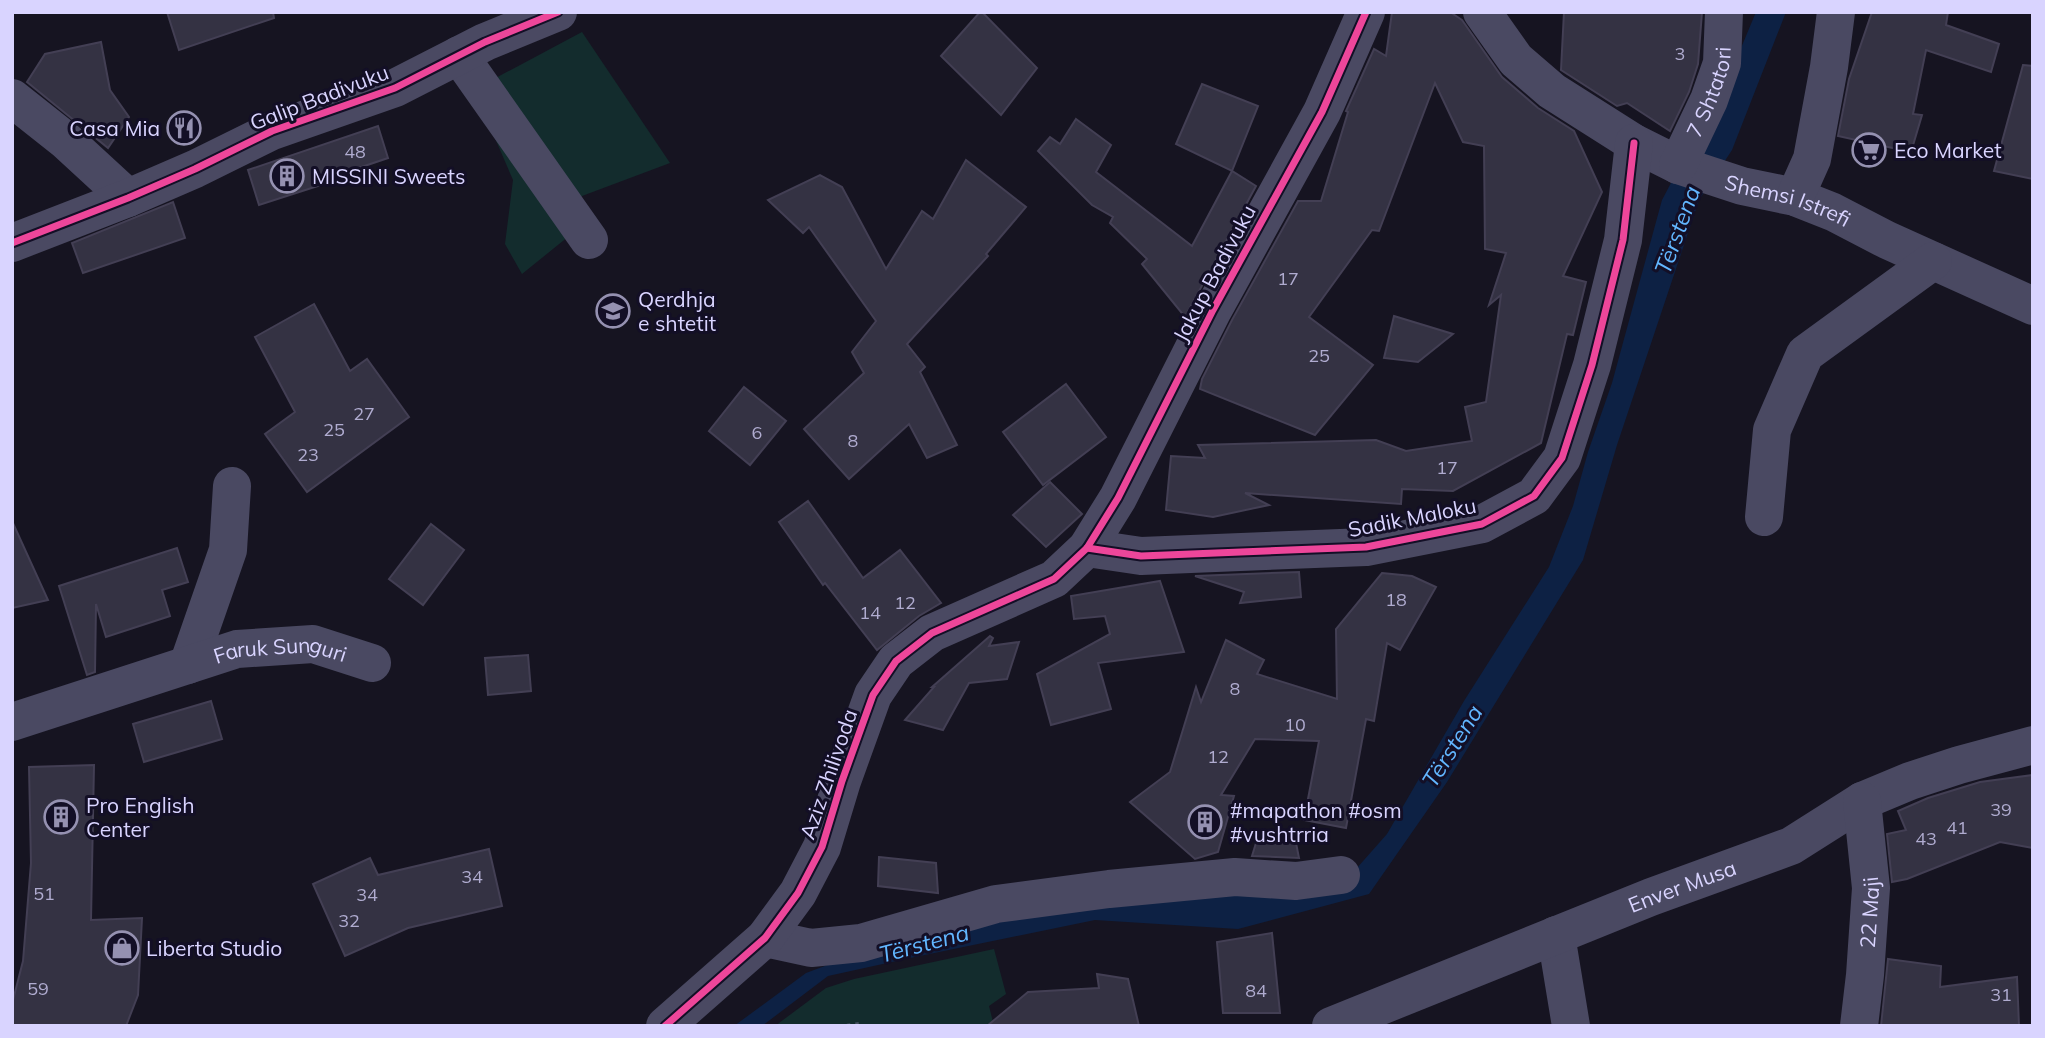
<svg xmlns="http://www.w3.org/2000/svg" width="2045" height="1038" font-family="Mulish,sans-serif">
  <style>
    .green { fill: #132c2d }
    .water { fill: #0d2144 }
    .building { fill: #343243; stroke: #433f54; stroke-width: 2 }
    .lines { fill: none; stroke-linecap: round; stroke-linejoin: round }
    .path { stroke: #44505f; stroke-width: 4.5; stroke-dasharray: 3.5 5; stroke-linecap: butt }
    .minor { stroke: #4a4962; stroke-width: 38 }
    .cycleway-casing { stroke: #130f26; stroke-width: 11 }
    .cycleway { stroke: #ed469a; stroke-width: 7 }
    .labels { text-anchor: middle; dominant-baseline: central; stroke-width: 6; stroke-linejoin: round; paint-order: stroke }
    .number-label { font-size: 18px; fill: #b0acd0 }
    .street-label { font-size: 21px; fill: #d9d4ff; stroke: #130f26 }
    .poi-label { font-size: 21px; fill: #d9d4ff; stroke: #130f26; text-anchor: start }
    .water-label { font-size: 23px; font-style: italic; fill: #62b6ff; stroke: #130f26 }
  </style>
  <rect width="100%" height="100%" fill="#161421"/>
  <g class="green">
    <polygon points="582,32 670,163 574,199 490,81"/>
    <polygon points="485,115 574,232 522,274 505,244 513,180"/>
    <polygon points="994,949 1006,994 989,1006 994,1026 775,1026 826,988 854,979"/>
  </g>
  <polygon class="water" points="1756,12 1786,12 1732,150 1699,200 1617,445 1583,560 1447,782 1369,894 1238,929 1095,920 910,958 828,976 762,1026 734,1026 806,973 908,935 1071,898 1341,886 1387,834 1464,701 1549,567 1573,506 1588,452 1612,383 1662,200 1736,60"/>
  <g class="building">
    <polygon points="167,12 273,12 274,18 179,50"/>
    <polygon points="980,12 982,12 1037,68 1001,115 941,56"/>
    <polygon points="1392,12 1450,12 1462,20 1502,77 1538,108 1574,131 1602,192 1563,276 1586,282 1573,335 1567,334 1541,443 1453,491 1402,489 1401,504 1245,493 1269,505 1213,517 1166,510 1171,456 1205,458 1198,445 1376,440 1406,451 1472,441 1465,407 1486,402 1501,295 1489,305 1506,253 1485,249 1484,146 1463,142 1435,83 1379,231 1372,230 1309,317 1373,365 1315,435 1200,389 1202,379 1232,320 1298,201 1321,201 1348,112 1346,111 1374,49 1386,56"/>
    <polygon points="1564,12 1702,12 1698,64 1689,92 1670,131 1627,103 1617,106 1561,70"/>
    <polygon points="1872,12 1948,12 1946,25 1999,44 1991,72 1926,50 1913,114 1922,115 1911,152 1838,136 1849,79"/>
    <polygon points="101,42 110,90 129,117 108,148 27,82 45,54"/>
    <polygon points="2023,65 2033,66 2033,179 1994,171"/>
    <polygon points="1202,84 1258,106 1232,171 1176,144"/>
    <polygon points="1076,119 1111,145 1096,172 1192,246 1232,171 1256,186 1185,317 1142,264 1147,259 1110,223 1113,217 1092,205 1038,151 1050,137 1060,144"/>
    <polygon points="378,126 388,158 326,179 327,183 259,205 248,170"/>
    <polygon points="966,160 1026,207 986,254 988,256 907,344 925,367 920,372 957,445 927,458 909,424 849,479 804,429 864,373 852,352 876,321 809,227 803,233 768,200 820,175 842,187 886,269 922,211 933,219"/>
    <polygon points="173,202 185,238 83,273 72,243"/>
    <polygon points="314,304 350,371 367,359 409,417 307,492 265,434 295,412 255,337"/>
    <polygon points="1394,316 1453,334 1418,362 1384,358"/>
    <polygon points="1066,384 1106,437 1043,485 1003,432"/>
    <polygon points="744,387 786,421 750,465 709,431"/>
    <polygon points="1050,482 1082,514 1046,547 1013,515"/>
    <polygon points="808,501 863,578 900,550 941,603 919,616 877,650 825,583 823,585 779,522"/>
    <polygon points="12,521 48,600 12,608"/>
    <polygon points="431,524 464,550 423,605 389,579"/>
    <polygon points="177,548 188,582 162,590 170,616 106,637 96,604 95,672 87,675 59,586"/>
    <polygon points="1299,572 1301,597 1240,603 1244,592 1195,576"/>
    <polygon points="1382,573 1412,576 1436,587 1400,650 1387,643 1374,721 1366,719 1346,828 1304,820 1319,741 1255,739 1221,795 1234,796 1218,852 1195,859 1130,802 1170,772 1196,687 1201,702 1226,640 1264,660 1257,674 1337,699 1336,629"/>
    <polygon points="1160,581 1184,652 1098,663 1111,709 1051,725 1037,674 1110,634 1105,616 1074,619 1071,596"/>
    <polygon points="990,636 993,638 989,646 1019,642 1007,679 969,683 943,730 905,720 934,687 932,687"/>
    <polygon points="528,655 531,691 488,695 485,658"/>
    <polygon points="211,701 222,739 144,762 133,724"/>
    <polygon points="94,765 91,920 142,918 138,995 126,1026 12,1026 12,1004 23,961 31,863 29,767"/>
    <polygon points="2033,775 2033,848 2000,842 1907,879 1892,882 1887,834 1906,830 1898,811 1928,798 1980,782"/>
    <polygon points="1256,843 1296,843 1299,858 1252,856"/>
    <polygon points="489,849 502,906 408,928 345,956 313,884 370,858 378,875"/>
    <polygon points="879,857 936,863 938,893 878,886"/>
    <polygon points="1272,933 1280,1013 1223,1013 1217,942"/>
    <polygon points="1888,959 1941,966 1940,987 2017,977 2019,1026 1881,1026"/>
    <polygon points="1097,974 1128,979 1139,1026 987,1026 1028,992 1099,988"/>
  </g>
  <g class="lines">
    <polyline class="path" points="847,1026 861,1024 863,1026"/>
    <g class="minor">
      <path id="s1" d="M1482,12L1516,60L1552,91L1634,143L1678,165L1742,186L1795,197L1833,212L1887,240L2033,306"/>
      <polyline points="459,55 589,240"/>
      <polyline points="12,98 65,140 128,198"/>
      <path id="s2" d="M1678,165L1709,100L1722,63L1724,12"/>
      <polyline points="1795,197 1812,159 1829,67 1836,12"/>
      <polyline points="12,243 128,198 195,169 272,131 395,88 485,42 558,12"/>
      <polyline points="1764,517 1772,430 1805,354 1933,261"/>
      <polyline points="1087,548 1141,556 1366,547 1482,524 1534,496 1562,458 1592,365 1623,240 1634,143"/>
      <polyline points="188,665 228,550 232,486"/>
      <path id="s3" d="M12,722L237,649L313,644L372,663"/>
      <polyline points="1556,935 1571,1026"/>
      <polyline points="765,938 811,948 861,943 996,904 1109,889 1235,877 1296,881 1341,875"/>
      <polyline points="665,1026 765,938 798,893 822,847 842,781 873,695 896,661 932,633 1054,579 1087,548 1118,498 1213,310 1322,112 1366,12"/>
      <path id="s4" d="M1331,1026L1651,897L1791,846L1862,801L1910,781L1959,765L2033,745"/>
      <path id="s5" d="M1859,1026L1865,975L1871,888L1862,801"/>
    </g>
    <defs>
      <g id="cycleway">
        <polyline points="12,243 128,198 195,169 272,131 395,88 485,42 558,12"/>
        <polyline points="1087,548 1141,556 1366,547 1482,524 1534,496 1562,458 1592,365 1623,240 1634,143"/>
        <polyline points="665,1026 765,938 798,893 822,847 842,781 873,695 896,661 932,633 1054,579 1087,548 1118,498 1213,310 1322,112 1366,12"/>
      </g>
    </defs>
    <use href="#cycleway" class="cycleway-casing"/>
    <use href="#cycleway" class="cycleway"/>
  </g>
  <defs>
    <symbol id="restaurant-ring" viewBox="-11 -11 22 22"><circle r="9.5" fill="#130f26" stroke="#9591b1" stroke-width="1.5"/><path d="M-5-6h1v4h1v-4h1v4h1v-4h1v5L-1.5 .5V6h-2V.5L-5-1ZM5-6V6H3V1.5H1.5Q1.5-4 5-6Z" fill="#9591b1"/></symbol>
    <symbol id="supermarket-ring" viewBox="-11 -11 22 22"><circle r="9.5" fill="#130f26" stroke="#9591b1" stroke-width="1.5"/><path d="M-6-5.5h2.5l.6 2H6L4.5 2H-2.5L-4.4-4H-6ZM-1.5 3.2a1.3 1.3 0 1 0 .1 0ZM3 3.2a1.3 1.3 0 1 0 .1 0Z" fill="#9591b1"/></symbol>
    <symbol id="building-ring" viewBox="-11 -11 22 22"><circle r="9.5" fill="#130f26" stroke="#9591b1" stroke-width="1.5"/><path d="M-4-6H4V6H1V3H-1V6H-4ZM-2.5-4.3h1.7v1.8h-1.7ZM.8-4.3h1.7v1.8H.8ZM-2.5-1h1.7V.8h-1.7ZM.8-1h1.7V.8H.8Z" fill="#9591b1"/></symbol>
    <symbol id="school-ring" viewBox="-11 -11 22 22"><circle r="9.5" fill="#130f26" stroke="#9591b1" stroke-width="1.5"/><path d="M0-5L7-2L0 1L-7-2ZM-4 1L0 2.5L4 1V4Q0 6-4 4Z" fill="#9591b1"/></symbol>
    <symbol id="shop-ring" viewBox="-11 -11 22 22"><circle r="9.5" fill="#130f26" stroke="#9591b1" stroke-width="1.5"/><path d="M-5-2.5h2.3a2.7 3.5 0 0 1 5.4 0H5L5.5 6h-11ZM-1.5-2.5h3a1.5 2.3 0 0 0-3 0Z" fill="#9591b1"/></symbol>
  </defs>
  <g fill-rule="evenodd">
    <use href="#restaurant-ring" x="165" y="109" width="38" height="38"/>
    <use href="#supermarket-ring" x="1850" y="131" width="38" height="38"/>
    <use href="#building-ring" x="268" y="157" width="38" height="38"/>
    <use href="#school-ring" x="594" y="292" width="38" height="38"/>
    <use href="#building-ring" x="42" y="798" width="38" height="38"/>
    <use href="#building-ring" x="1186" y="803" width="38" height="38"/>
    <use href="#shop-ring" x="103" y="929" width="38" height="38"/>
  </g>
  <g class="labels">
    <g class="number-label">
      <text x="1680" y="53">3</text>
      <text x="355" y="151">48</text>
      <text x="1288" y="278">17</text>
      <text x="1319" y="355">25</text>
      <text x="364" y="413">27</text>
      <text x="334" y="429">25</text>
      <text x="757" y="432">6</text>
      <text x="853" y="440">8</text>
      <text x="308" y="454">23</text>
      <text x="1447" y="467">17</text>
      <text x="1396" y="599">18</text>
      <text x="905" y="602">12</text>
      <text x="870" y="612">14</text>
      <text x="1235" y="688">8</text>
      <text x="1295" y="724">10</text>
      <text x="1218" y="756">12</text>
      <text x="2001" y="809">39</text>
      <text x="1957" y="827">41</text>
      <text x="1926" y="838">43</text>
      <text x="472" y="876">34</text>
      <text x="44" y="893">51</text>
      <text x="367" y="894">34</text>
      <text x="349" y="920">32</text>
      <text x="38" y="988">59</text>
      <text x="1256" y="990">84</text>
      <text x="2001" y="994">31</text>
    </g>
    <g class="street-label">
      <text stroke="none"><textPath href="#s2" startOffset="80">7 Shtatori</textPath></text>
      <text transform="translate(319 97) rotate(-21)">Galip Badivuku</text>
      <text stroke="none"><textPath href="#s1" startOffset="368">Shemsi Istrefi</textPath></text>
      <text transform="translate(1214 273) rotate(-62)">Jakup Badivuku</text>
      <text transform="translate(1412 517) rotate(-11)">Sadik Maloku</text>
      <text stroke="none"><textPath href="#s3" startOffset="280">Faruk Sunguri</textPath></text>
      <text transform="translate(828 774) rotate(-71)">Aziz Zhilivoda</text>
      <text stroke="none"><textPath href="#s4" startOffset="378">Enver Musa</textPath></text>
      <text stroke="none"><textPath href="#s5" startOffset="114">22 Maji</textPath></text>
    </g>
    <g class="poi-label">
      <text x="160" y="128" text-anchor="end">Casa Mia</text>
      <text x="1894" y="150">Eco Market</text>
      <text x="312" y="176">MISSINI Sweets</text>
      <text x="638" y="299">Qerdhja<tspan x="638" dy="24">e shtetit</tspan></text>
      <text x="86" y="805">Pro English<tspan x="86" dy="24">Center</tspan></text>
      <text x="1230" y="810">#mapathon #osm<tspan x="1230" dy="24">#vushtrria</tspan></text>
      <text x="146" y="948">Liberta Studio</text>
    </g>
    <g class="water-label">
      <text transform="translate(1677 230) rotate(-70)">Tërstena</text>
      <text transform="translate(1452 746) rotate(-58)">Tërstena</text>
      <text transform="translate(924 943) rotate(-15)">Tërstena</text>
    </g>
  </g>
  <rect width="2045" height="1038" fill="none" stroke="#d9d4ff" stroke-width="28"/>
</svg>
